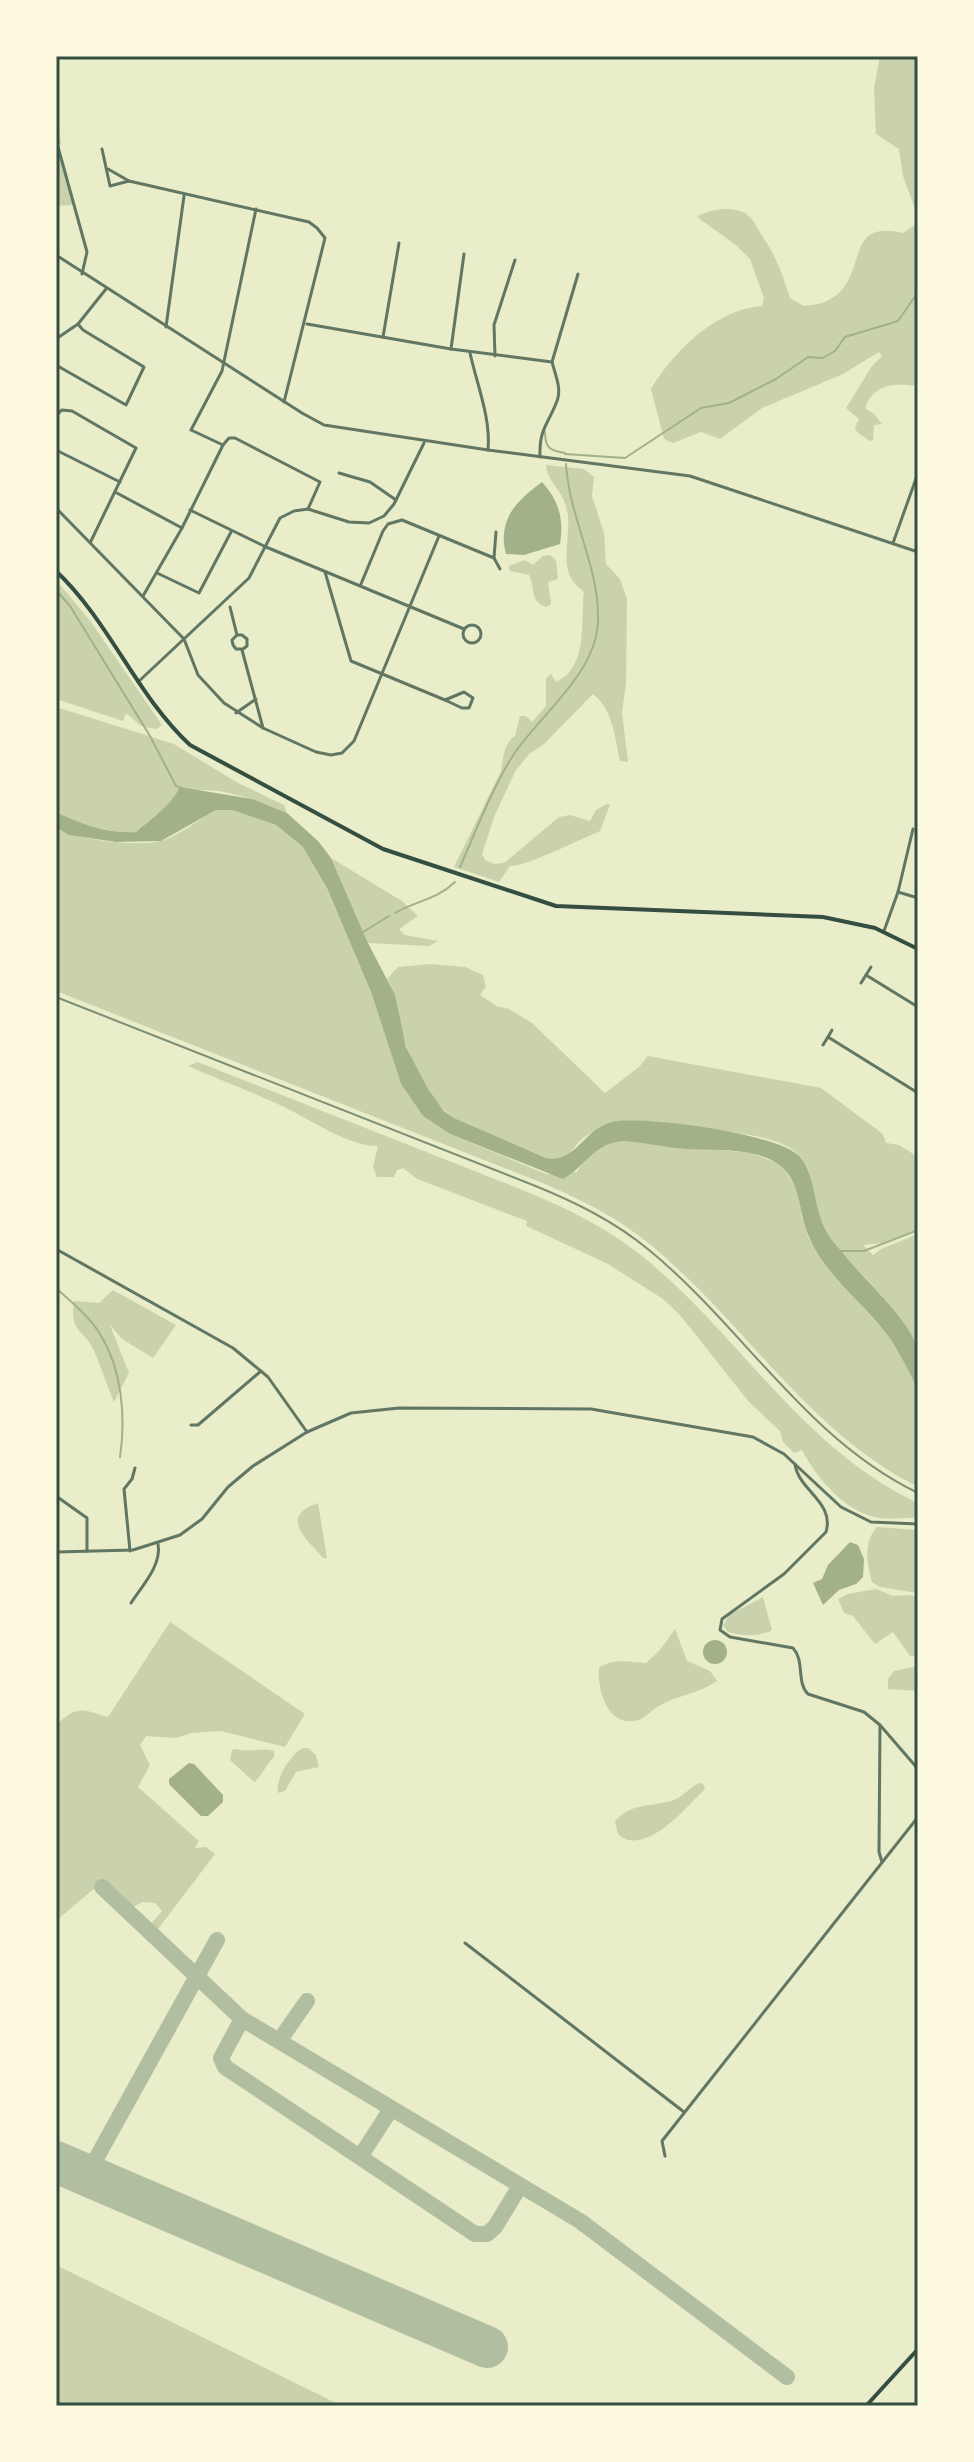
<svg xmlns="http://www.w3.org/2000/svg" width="974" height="2462" font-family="Montserrat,sans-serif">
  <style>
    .green { fill: #cad2ad }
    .water { fill: #a3b18a }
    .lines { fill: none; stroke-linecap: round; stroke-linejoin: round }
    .stream { stroke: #a3b18a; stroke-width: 2 }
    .taxiway { stroke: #b2bea0; stroke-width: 16 }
    .runway { stroke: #b2bea0; stroke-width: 42 }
    .minor { stroke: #617663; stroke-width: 3 }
    .tertiary { stroke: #617663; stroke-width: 3 }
    .secondary { stroke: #344e41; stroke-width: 4 }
    .primary { stroke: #344e41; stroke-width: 4 }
    .rail { stroke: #7c8e77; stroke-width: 2 }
    .neatline { fill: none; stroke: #344e41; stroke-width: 3 }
  </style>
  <rect width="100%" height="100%" fill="#e9edc9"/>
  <g class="green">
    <path d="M880,56H918V386C894,383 874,383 865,408L874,414L882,424L874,425L873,440L870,441L857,432L855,427L859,419L846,408L872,366L882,356L879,352L843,374L762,408L720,439L701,432L673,443L664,439L651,389C673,352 716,309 762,306L764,298L750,259L736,245L697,217C706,211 717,209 728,209C752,210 753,222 764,239C777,258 783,276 790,298L804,306C812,305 822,304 829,300C871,277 841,219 903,233L916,224L917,214L903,176L899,149L876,134L874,88Z"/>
    <polygon points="56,116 61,143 59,147 73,205 56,206"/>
    <path d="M546,465L584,469L594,477L592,496L604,533L606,564L620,579L627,599L626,683L622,713L628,762L620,761C615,737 613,710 593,694L544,744L529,754L516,770L494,817L482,854L485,860L494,864L504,863L559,817L570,815L590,821L596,810L607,804L610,805L600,831C581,839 525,867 510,866L499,882L454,867L501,771C503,758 504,743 515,736L520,716H526L532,722L546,706V678L551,674L556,682C589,667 580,621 584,592C580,588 573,583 571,578C560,559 574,526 565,503C560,489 547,480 546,465Z"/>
    <path d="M550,555L556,560L558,579L548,582L551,604L546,607C529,601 536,589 529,575L510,571L509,566L525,560L533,565L543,556Z"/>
    <polygon points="56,580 91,622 162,725 156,729 141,726 126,713 123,721 56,699"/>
    <path d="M56,707L174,744L238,783L284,805L287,813C256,800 209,781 178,795C170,799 167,808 160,813C152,819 144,825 136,832C109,834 80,824 56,812Z"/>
    <path d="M215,810H232L276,825L303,847L314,863L327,888L371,992L401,1084L423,1116L450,1134L546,1174L577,1172C589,1153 603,1142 625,1141L751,1153L777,1163L785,1170L798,1190L802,1218L809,1239L841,1282L885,1332L901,1355L918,1390V1487C808,1432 745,1323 652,1246C617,1217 577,1197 535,1180L56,991V827C76,840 136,847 161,841C176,837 201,819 215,810Z"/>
    <polygon points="331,858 402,901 418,916 399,929 405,935 438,941 429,946 368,943"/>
    <path d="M430,964L465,967L483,975L486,986L480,995L498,1007L507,1008L532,1023L605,1093L639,1067L648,1056L821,1088L883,1134L886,1143L899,1145L918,1157V1229L882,1243L863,1245L873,1255L881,1249L918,1234V1349C901,1306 858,1276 831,1239C814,1215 817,1184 802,1159C786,1133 710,1130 681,1126C669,1124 656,1120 645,1122C631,1123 602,1127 591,1133C570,1143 576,1162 546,1158L454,1118C432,1102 414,1070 406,1045C398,1022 399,1001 387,979L398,967Z"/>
    <path d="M198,1062L530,1193C570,1210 607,1228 642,1256C739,1334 802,1449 918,1503V1518C905,1517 893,1520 880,1518C846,1514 816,1477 802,1450L794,1453L783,1442L780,1431L749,1402L680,1315L663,1299L608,1264L526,1226L527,1221L417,1179L403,1168L397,1170L394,1177H377L373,1167L378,1146C352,1147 315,1123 292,1111C258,1094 222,1081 188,1066Z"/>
    <path d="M113,1290L176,1325L153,1358L122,1339L110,1325L129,1373L114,1402C107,1386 102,1369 95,1353C85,1328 69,1335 74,1301L99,1303Z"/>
    <path d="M318,1503L327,1558H323C307,1539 278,1517 318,1503Z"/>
    <path d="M877,1527L918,1530V1593L880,1587L872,1582C867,1563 863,1542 877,1527Z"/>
    <polygon points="876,1589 893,1596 911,1595 918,1598 918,1657 910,1656 893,1632 875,1644 853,1616 844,1613 838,1599 848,1594"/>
    <path d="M763,1597L772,1630C760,1637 741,1636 728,1632L723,1625L729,1615Z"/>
    <path d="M170,1622L305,1714L285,1747L221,1731L192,1733L176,1738L146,1736L140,1745L150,1765L138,1787L199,1841L195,1848L206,1847L215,1854L158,1929L151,1924L162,1911L155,1903L143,1902L131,1908L104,1880L56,1921V1725C78,1705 81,1709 108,1717Z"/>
    <path d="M675,1629L687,1661L710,1671L717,1681C699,1694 677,1695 659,1706C651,1710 646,1718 638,1720C608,1729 597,1690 599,1668C612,1658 631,1662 646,1663L660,1650Z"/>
    <polygon points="918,1666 918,1691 888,1689 888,1679 894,1671"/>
    <path d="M303,1748H308L316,1755L319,1767L296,1772L285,1791L278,1793C275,1779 290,1755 303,1748Z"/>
    <path d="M237,1749C251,1753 262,1747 274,1751V1757C266,1764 261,1778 254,1782L230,1760L232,1750Z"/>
    <path d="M699,1783L703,1784L705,1789C688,1805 645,1859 618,1834L615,1821C631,1803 650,1807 671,1801C682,1798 689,1788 699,1783Z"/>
    <polygon points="56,2265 342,2406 56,2406"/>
  </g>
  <g class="water">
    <path d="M542,482C559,501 564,519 560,544L524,555L506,554C497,520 516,501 542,482Z"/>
    <path d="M180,787L252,799L287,813L318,841L331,858L368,943L395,995L406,1047L428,1089L444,1111L454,1118L546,1158C577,1163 582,1130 612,1122C642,1115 784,1134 801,1158C813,1174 814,1197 820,1216C824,1230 832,1241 842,1252C861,1277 910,1319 917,1348C921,1360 918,1377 918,1390C908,1370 899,1350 885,1332C861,1301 825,1274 809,1237C797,1211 803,1179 775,1162C749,1147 714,1151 686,1149C665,1147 645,1143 625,1141C592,1143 588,1165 563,1179L450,1134L423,1116L401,1084L371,992L327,888L303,847L276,825L232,810H216L161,841L116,842L69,835L56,827V812C81,824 108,834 136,832C152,818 170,807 180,787Z"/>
    <polygon points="850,1542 858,1545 864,1559 863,1577 856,1584 839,1590 823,1605 813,1583 822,1579 828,1565"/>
    <circle cx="715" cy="1652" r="12"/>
    <polygon points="189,1763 194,1764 223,1795 223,1802 208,1816 201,1816 169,1784 169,1779"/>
  </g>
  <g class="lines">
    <g class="stream">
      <path d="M545,432C545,448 550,451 565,453"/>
      <polyline points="565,454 625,458 701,408 729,403 776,379 808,357 823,358 835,351 845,337 898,321 918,292"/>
      <polyline points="56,590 70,606 150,736 176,786 181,788"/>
      <path d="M460,867C476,831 491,791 512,757C539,715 598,673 598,619C599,566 569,517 566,464"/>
      <path d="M395,913C417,900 435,901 455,882"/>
      <polyline points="363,932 389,916"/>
      <polyline points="840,1251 864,1251 918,1230"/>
      <path d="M56,1288C72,1303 89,1316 100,1334C122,1369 126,1417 120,1457"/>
    </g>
    <g class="taxiway">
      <polyline points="102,1887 242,2019 580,2221 787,2377"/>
      <polyline points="242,2019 221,2058 225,2067 475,2234 487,2234 495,2227 520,2186"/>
      <polyline points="279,2041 307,2001"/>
      <polyline points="360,2157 391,2109"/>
      <polyline points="87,2175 217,1940"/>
    </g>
    <polyline class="runway" points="56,2162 487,2347"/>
    <g class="minor">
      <polyline points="58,147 87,252 82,274"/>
      <polyline points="102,149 110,186 129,181 309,222 317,228 325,238 284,402"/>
      <polyline points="108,169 129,181"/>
      <polyline points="56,255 302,413 324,425 488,450 690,476 918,552"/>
      <polyline points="307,324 451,349 552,362"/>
      <polyline points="166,327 184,196"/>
      <polyline points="383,337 399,243"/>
      <polyline points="56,339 78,324 106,289"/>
      <polyline points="451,349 464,254"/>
      <path d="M470,353C477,385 491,418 488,450"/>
      <polyline points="495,356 494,325 515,260"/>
      <polyline points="552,362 578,274"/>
      <polyline points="56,365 126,405 144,367 83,330 78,324"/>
      <polyline points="56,415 62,410 72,411 136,448 91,541"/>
      <polyline points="223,445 191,430 222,371 256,209"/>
      <polyline points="56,450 120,482"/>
      <path d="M540,457C539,428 548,425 557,401C562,389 555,374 552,362"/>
      <polyline points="339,473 370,482 396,500"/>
      <polyline points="115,492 182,528"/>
      <polyline points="56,508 184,639 198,675 224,703 263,728 316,752 331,755 342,753 354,741 439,536"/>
      <polyline points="190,510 266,547 464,629"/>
      <polyline points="496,532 494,558 500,569"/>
      <polyline points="893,543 918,473"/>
      <polyline points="325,572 351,661 445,700"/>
      <polyline points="157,573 199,593 231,532"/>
      <polyline points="361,584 383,531 388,524 402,520 494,558"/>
      <polyline points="143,596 182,528 223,445 229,438 235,438 320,482 308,509"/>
      <polyline points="230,607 237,635 232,640 233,645 236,649 243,649 247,646 247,639 242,635 237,635"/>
      <circle cx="472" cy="634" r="9"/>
      <polyline points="242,650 263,728"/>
      <polyline points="138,682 249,578 280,518 294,511 308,509 349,522 369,523 384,516 394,504 424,443"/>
      <polygon points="464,692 473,698 469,708 462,708 445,700"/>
      <polyline points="236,713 256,699"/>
      <polyline points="898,892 918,898"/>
      <polyline points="884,931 898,892 913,829"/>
      <polyline points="871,967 866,975 918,1007"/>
      <polyline points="861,983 866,975"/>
      <polyline points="832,1030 828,1037 918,1093"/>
      <polyline points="823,1045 828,1037"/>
      <polyline points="191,1425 198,1425 261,1371"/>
      <path d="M795,1464C798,1490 835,1502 826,1532L784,1574L722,1619L720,1630L730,1637L793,1648C805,1661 796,1682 808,1694L864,1712L880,1725L918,1769"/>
      <polyline points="56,1496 87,1518 87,1551"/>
      <polyline points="130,1551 124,1489 132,1479 135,1468"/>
      <path d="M131,1603C142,1586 162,1565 158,1544"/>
      <polyline points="880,1726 879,1852 882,1862"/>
      <polyline points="465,1943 684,2112"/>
      <polyline points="665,2156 662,2141 918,1817"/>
    </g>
    <g class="tertiary">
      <polyline points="56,1249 233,1348 268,1377 307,1432"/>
      <polyline points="56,1552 133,1550 180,1535 202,1519 228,1487 253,1466 307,1432 351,1413 399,1408 591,1409 753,1437 784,1454 841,1507 871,1522 918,1524"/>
    </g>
    <path class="secondary" d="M56,571C110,622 136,695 190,745L383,849L556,906L823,917L875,928L918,949"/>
    <polyline class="primary" points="866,2406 918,2349"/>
    <path class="rail" d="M56,997L533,1185C575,1202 614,1221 649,1250C743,1327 806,1439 918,1493"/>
  </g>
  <rect width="974" height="2462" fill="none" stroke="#fefae0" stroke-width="116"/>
  <rect x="58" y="58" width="858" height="2346" class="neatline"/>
</svg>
